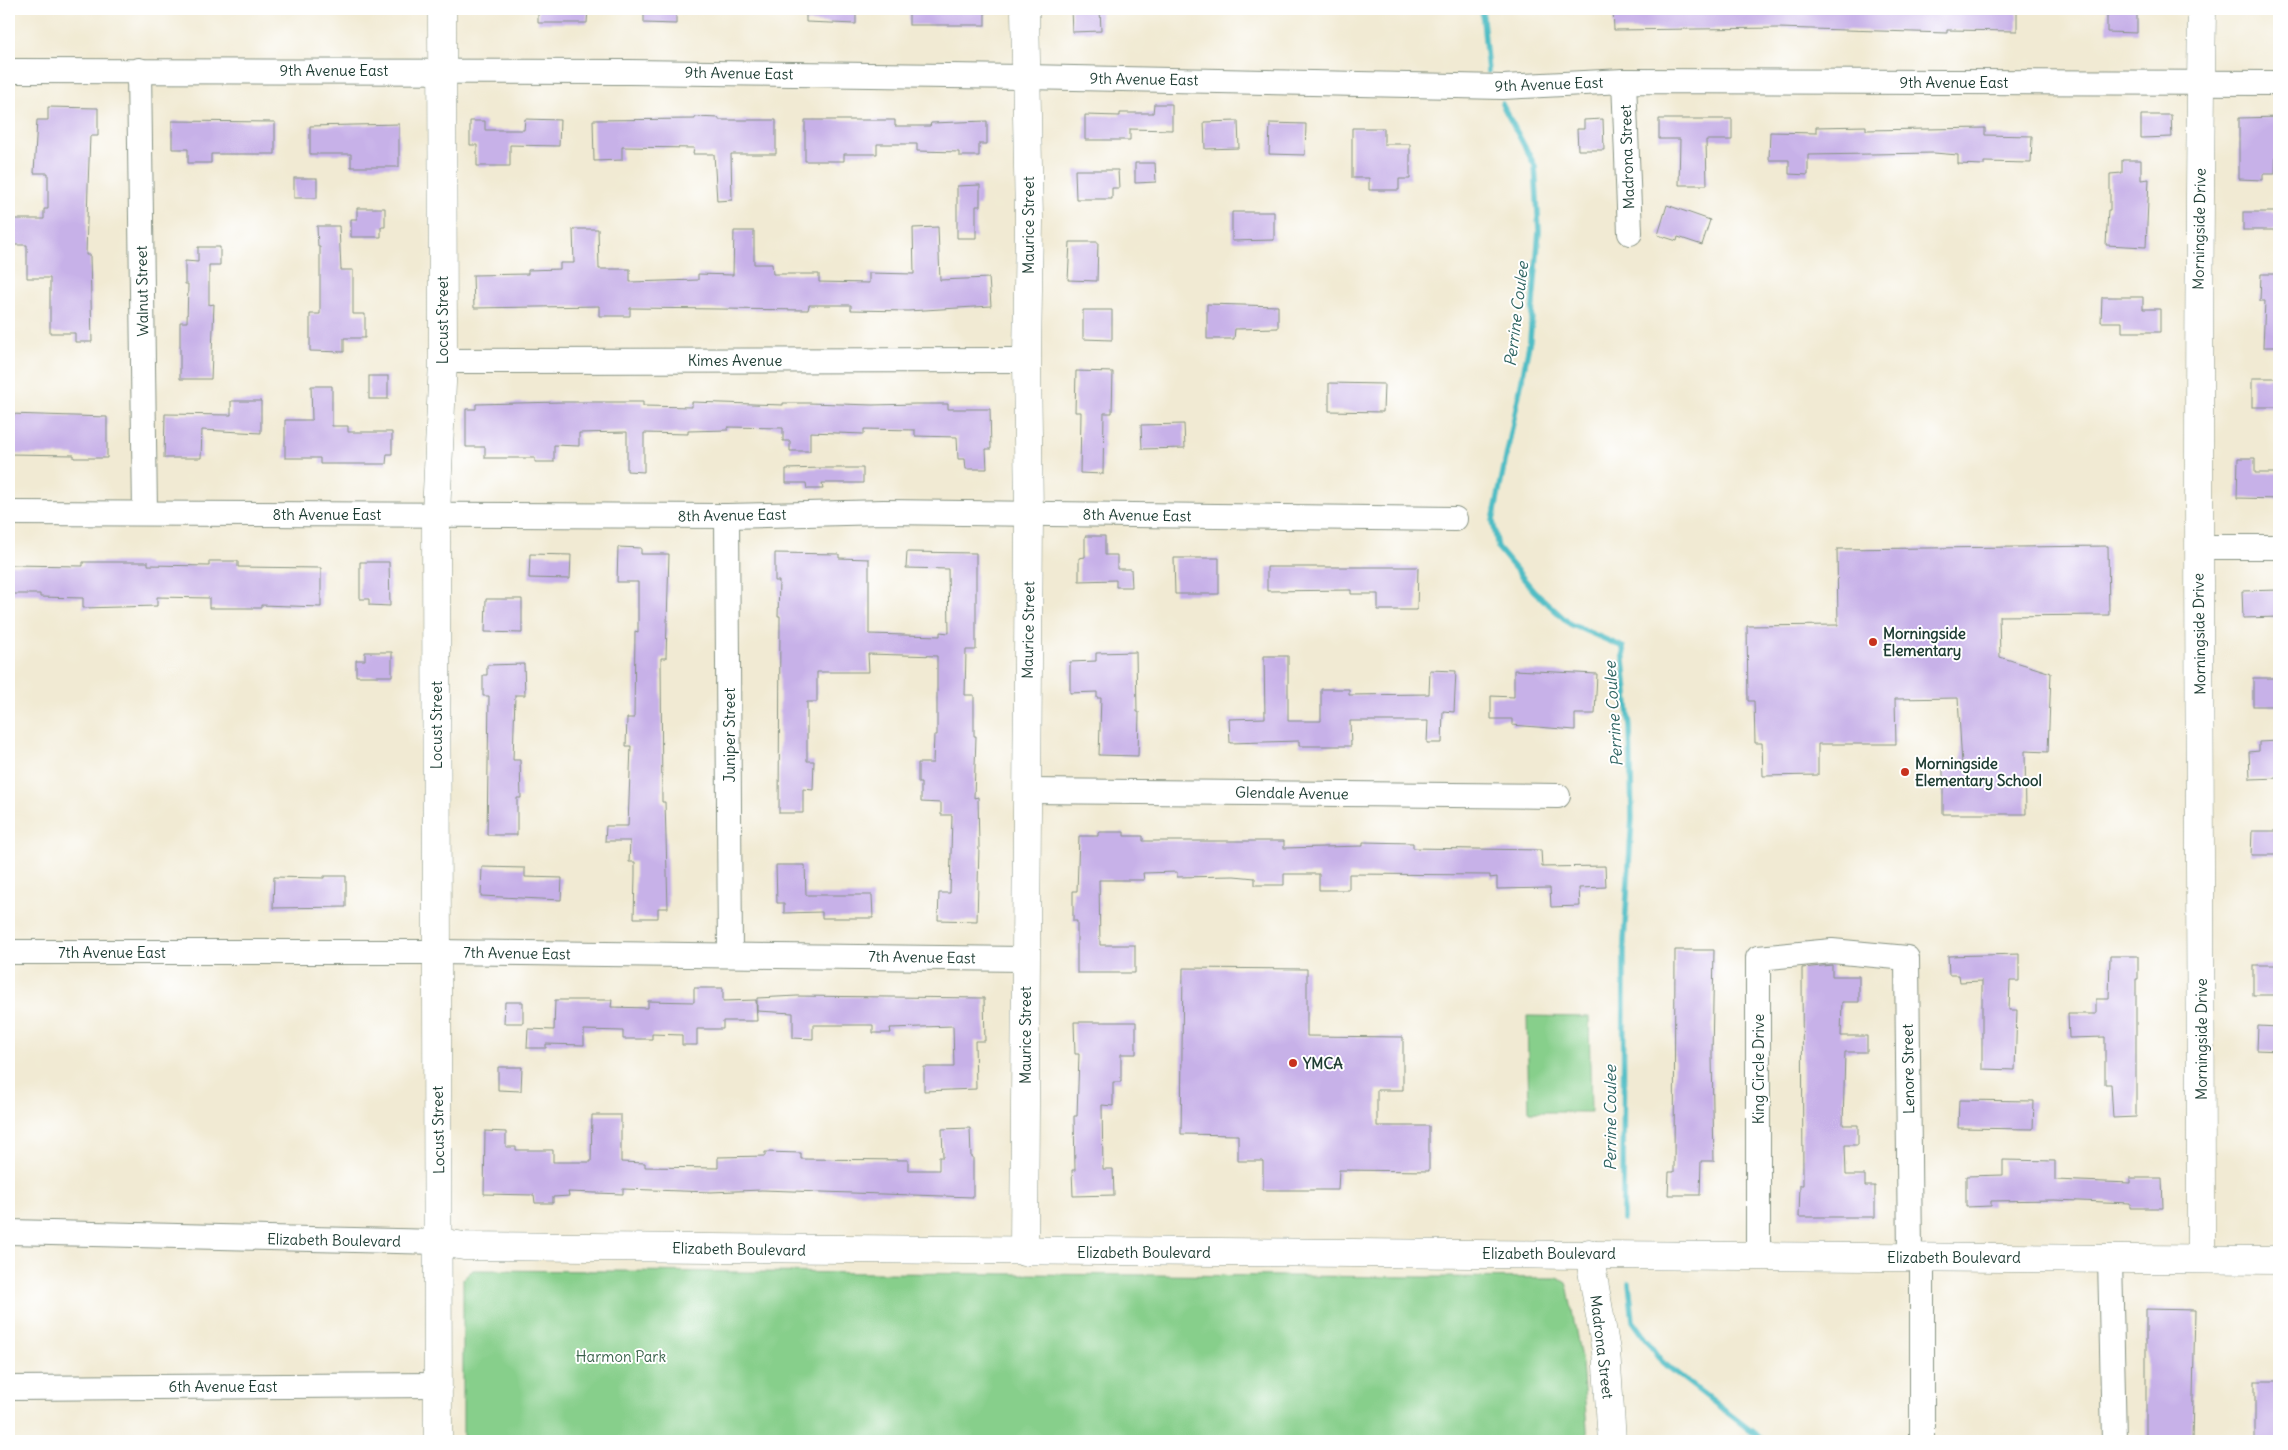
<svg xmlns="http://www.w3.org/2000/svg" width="2288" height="1450" font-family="Delius,sans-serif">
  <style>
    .green { fill: #87cf8b; stroke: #538660 }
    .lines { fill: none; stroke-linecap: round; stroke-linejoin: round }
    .stream { stroke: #4fbdc5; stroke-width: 5.5 }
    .building { fill: #c7b1e8 }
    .minor-casing { stroke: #889484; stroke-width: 26 }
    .tertiary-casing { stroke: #889484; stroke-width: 29 }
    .minor { stroke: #fff; stroke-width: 24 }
    .tertiary { stroke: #fff; stroke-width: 28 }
    .poi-dot { fill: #c8321e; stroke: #fff; stroke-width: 2 }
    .labels { text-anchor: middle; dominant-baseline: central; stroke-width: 4; stroke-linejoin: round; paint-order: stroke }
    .street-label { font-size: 15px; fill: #1f3d34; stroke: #fff }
    .poi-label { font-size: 15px; font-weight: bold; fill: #1f3d34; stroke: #fff; text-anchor: start }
    .park-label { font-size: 15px; fill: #39624a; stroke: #fff }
    .water-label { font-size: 16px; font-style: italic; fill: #2d6360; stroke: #fff }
  </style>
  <rect width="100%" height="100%" fill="#fff"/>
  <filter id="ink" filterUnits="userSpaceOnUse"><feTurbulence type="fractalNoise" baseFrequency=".02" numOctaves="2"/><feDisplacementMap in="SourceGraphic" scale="10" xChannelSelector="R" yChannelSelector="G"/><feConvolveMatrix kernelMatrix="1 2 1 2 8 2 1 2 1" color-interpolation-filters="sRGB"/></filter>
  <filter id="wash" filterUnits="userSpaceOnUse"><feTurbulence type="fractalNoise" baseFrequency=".0096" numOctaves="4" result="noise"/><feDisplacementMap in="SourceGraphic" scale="20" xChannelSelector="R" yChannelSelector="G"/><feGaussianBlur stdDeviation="1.12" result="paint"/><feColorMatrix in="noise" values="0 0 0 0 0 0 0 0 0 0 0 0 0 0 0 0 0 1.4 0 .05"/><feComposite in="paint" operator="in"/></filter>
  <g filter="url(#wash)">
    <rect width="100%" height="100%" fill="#f1ead3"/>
    <g class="green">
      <polygon points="1527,1016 1589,1017 1591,1112 1529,1112"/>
      <polygon points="473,1270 1558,1278 1566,1283 1568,1289 1582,1364 1588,1441 463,1441 463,1279"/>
    </g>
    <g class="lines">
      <g class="stream">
        <polyline points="1482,9 1488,71"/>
        <polyline points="1502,104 1535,166 1539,231 1530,340 1493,521 1498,548 1534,591 1570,624 1623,647 1630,728 1632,818 1624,941 1623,1219"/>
        <polyline points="1629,1283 1633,1321 1662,1362 1764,1441"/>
      </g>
    </g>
    <g id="blocks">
      <g class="building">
        <polygon points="538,9 588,9 587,23 538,23"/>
        <polygon points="644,9 676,9 676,24 644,23"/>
        <polygon points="806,9 856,9 856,24 806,22"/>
        <rect x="909" y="9" width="76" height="16"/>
        <polygon points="1071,9 1100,9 1101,31 1072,32"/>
        <polygon points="1613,9 2017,9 2017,31 1947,30 1947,33 1778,28 1614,30"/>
        <polygon points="2107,9 2137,9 2137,33 2107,32"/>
        <polygon points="1154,104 1172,104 1172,130 1130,129 1130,140 1085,140 1085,115 1120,116 1120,113 1153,113"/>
        <polygon points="48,107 98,108 98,136 90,136 88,186 86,255 90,255 92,342 75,342 75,333 50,333 50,278 27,278 27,245 12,245 12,219 44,219 44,209 48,209 48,173 34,173 37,120 48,120"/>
        <polygon points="2141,115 2171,115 2172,137 2141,138"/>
        <polygon points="695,117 719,118 719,120 776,120 776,154 731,154 732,200 717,201 714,154 693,154 694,148 622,147 622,160 594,161 593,120 695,119"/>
        <polygon points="2279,117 2279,144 2276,144 2275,174 2263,174 2263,180 2239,179 2239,118"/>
        <polygon points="525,119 560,120 559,146 510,145 510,166 477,166 477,145 470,145 470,121 485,121 485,130 524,130"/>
        <polygon points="1603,119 1604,150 1578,150 1577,129 1584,129 1584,120"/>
        <polygon points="1659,119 1732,119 1732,140 1706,140 1707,185 1679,185 1680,139 1659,139"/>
        <polygon points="805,120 895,120 895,126 930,126 931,123 987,121 987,144 979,144 979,156 959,156 959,152 917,151 917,144 877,144 877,154 844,154 844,161 805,161"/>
        <polygon points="172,121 275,122 275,154 211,154 211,163 188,163 188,149 172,149"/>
        <polygon points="1238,121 1239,148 1205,149 1204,122"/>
        <polygon points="1270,123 1306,124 1305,155 1269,154"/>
        <polygon points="399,124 399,167 351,167 351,154 310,154 310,126"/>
        <polygon points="1866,126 1866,130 1985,128 1985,135 2032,136 2031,163 1984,162 1984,165 1958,164 1958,155 1934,153 1808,155 1808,175 1789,174 1789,160 1769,160 1770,132 1816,133 1816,127"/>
        <polygon points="1352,128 1384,128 1384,144 1410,144 1410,179 1399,179 1399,190 1369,190 1369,178 1352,178"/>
        <polygon points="2122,160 2141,160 2141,180 2149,179 2146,247 2106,245 2108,210 2110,210 2110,174 2122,173"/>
        <polygon points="1135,163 1155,163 1156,182 1135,183"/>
        <polygon points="1075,170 1118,170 1119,188 1112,188 1112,199 1076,199"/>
        <rect x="294" y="178" width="23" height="20"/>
        <polygon points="980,185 980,206 976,206 976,238 957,238 957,186"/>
        <polygon points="1667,205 1710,220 1702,245 1678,237 1677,241 1658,235"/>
        <polygon points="357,208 385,208 385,227 381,227 381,237 351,237 351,219 357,219"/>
        <polygon points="1232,212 1274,212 1274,240 1232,241"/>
        <rect x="2243" y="212" width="34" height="18"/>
        <polygon points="317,226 339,226 341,270 353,270 353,314 365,314 365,338 344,338 344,352 310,351 310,314 320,314 320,247 318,247"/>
        <polygon points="938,227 940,280 989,278 991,306 908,311 851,310 851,305 809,305 808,310 630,308 630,316 599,316 599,306 474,308 473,275 528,274 528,270 560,269 560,263 574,263 573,229 598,229 599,269 630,269 630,282 698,280 698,274 733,275 734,231 754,231 754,264 772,264 773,274 819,274 819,282 869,283 869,273 914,274 913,228"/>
        <polygon points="1070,242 1098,242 1097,281 1068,280"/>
        <polygon points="198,247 220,247 220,265 209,265 209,305 214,304 211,379 180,379 180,322 187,322 188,284 185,284 185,261 198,262"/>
        <polygon points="2261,274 2279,274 2279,347 2263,347 2265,301 2260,301"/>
        <polygon points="2102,297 2143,297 2143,309 2160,309 2160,332 2122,332 2122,322 2101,322"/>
        <polygon points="1207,304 1278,306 1278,328 1235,329 1234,339 1207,339"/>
        <polygon points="1083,310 1112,310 1112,340 1083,339"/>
        <polygon points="1076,371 1113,372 1112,413 1104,413 1103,474 1080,473 1081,412 1075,412"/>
        <rect x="369" y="376" width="19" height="23"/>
        <rect x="2252" y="378" width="25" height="29"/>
        <polygon points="1329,383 1384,384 1383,412 1329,411"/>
        <polygon points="311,386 332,386 332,426 348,426 348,432 392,432 392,454 387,454 386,464 320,464 320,458 285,458 285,420 312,420"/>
        <polygon points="231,401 261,401 261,433 202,430 201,458 164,458 165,414 231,415"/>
        <polygon points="560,402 643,402 643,406 692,407 692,402 783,405 783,403 809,403 872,405 916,404 948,404 948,409 990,409 991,449 986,449 987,469 966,469 965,459 958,459 957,437 915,436 915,430 864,429 864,434 810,432 810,451 790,451 790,441 783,441 783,428 728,427 728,430 688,431 688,434 644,433 644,472 627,471 627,432 579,433 579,446 554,445 554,462 535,462 535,458 485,458 485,447 466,447 466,409 476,409 476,404"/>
        <polygon points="9,414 107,417 107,458 74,458 74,455 9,454"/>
        <polygon points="1184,424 1185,448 1142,449 1141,425"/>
        <polygon points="2238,458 2255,458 2255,473 2279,473 2279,499 2237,498"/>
        <polygon points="822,468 863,468 863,483 822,483 823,489 807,489 806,483 786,483 786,469"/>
        <polygon points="1085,536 1105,536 1105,555 1117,555 1117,569 1131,569 1132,587 1116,587 1116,580 1079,581 1079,558 1085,557"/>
        <polygon points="2108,546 2109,615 1999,616 2000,657 2051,673 2048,752 2025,751 2026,814 1943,814 1943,765 1962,765 1958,698 1895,699 1896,744 1818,744 1818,775 1763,776 1762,743 1755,743 1754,701 1748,701 1747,626 1838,625 1837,549"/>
        <polygon points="618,547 641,548 641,554 669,554 666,658 661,658 662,802 665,802 668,908 658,908 658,918 634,918 635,875 635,862 629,862 630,841 605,841 606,826 628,826 631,746 626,746 627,718 634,718 635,631 638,632 638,582 617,582"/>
        <polygon points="907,552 976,553 976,650 966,650 965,695 974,695 974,736 976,736 974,798 978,797 979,847 977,921 938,920 939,893 950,893 952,815 941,815 941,803 921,802 921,783 918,783 918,763 933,763 934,735 937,735 937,656 868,654 869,672 817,672 817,702 807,702 807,761 814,761 813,790 803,789 803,813 779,813 780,616 778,616 779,581 775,581 775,553 839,554 839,558 869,559 869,634 940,636 940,632 949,633 948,569 906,568"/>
        <polygon points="530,554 571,555 570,579 529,578"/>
        <polygon points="1174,558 1219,558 1219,594 1175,594"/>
        <polygon points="209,561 238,561 238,567 321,568 321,607 261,605 261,608 209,608 209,598 157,597 157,606 83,608 83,598 40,597 40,594 9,594 9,565 83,566 83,562 148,562 148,565 209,566"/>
        <polygon points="360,562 389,562 390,606 369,605 369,599 360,599"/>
        <polygon points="1267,567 1418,567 1417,610 1378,610 1378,594 1351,594 1351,590 1267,591"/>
        <polygon points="2279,590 2279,617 2243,618 2242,591"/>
        <polygon points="486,599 522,599 522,633 485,632"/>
        <polygon points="365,652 392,652 392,676 356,676 356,660 365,660"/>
        <polygon points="1136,652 1137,712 1139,712 1138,756 1099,755 1101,698 1097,698 1097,692 1070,693 1070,662 1096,661 1096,653"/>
        <polygon points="1264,656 1288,656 1288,721 1321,721 1321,689 1349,689 1349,695 1429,694 1430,670 1456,671 1454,712 1443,711 1442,743 1427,743 1428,721 1350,721 1351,746 1299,746 1299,741 1230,743 1229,719 1265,718"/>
        <polygon points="524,664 525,695 515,695 513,760 520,760 521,798 517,798 517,835 487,835 489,696 483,696 483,675 487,675 487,665"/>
        <polygon points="1514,670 1597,674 1595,714 1575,714 1575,730 1512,725 1512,719 1491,719 1491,696 1514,697"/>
        <rect x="2253" y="678" width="26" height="28"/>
        <polygon points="2279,741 2279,778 2250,779 2249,752 2259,751 2259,742"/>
        <polygon points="2252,831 2279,831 2279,855 2251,855"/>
        <polygon points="1098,832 1124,832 1124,836 1143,836 1143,841 1284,841 1284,848 1363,846 1363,842 1413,843 1413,848 1541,850 1542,867 1605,866 1606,887 1579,888 1580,906 1551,907 1550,888 1497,889 1497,877 1490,878 1490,875 1349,874 1349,890 1319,890 1319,874 1284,874 1284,885 1255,885 1255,878 1234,876 1177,877 1177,872 1143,873 1144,880 1099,880 1100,945 1135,945 1135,973 1077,973 1077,921 1073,921 1073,891 1077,891 1079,836 1098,836"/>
        <polygon points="776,865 805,865 806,895 872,895 873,918 822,918 822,912 784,913 784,903 777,903"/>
        <polygon points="482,867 525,868 525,877 562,878 561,900 481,896"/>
        <polygon points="324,876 346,876 346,907 273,908 274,877 324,878"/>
        <polygon points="1675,950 1714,950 1712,1055 1714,1161 1701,1161 1700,1195 1668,1195 1669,1172 1674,1172"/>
        <polygon points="2019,954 2019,981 2010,981 2009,1010 2017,1010 2015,1070 1982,1069 1982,981 1960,982 1959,975 1949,975 1948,956"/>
        <polygon points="2110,956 2138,956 2138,979 2136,979 2136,1117 2113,1118 2111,1084 2105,1084 2105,1037 2069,1038 2068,1014 2096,1014 2096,999 2109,999"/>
        <polygon points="1832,965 1832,976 1859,976 1859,1002 1842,1002 1841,1036 1867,1036 1867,1052 1845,1052 1843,1125 1858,1125 1858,1145 1845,1145 1846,1175 1865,1175 1865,1186 1875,1186 1875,1217 1799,1217 1800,1185 1803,1185 1802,968"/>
        <rect x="2253" y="965" width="26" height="30"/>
        <polygon points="1183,968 1307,969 1307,1036 1403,1037 1403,1090 1377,1090 1377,1126 1429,1126 1429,1171 1339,1170 1338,1190 1263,1190 1263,1161 1238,1161 1238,1135 1181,1134"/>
        <polygon points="694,988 723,988 723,1001 756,1000 757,1021 723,1021 723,1029 697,1029 697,1045 682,1045 682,1035 652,1034 652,1039 623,1039 623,1031 584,1030 584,1045 546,1044 546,1048 527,1048 528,1029 554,1030 555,1000 612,1000 611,1007 648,1008 648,1001 694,1002"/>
        <polygon points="797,996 984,998 985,1041 975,1041 976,1089 924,1091 924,1067 954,1067 953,1026 890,1028 891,1033 873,1033 873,1025 813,1025 813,1039 793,1038 793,1013 757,1011 757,998"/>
        <polygon points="505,1002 523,1002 523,1023 504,1023"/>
        <polygon points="1074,1022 1136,1022 1136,1054 1121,1054 1121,1082 1113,1082 1113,1106 1102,1105 1103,1169 1113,1169 1114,1195 1073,1196 1072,1170 1075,1170 1074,1116 1077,1116 1079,1054 1075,1054"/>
        <polygon points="2258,1026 2279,1027 2279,1051 2257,1050"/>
        <polygon points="498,1067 522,1067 521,1091 498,1090"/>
        <polygon points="1959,1100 2034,1101 2033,1129 1958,1128"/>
        <polygon points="592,1115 621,1115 621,1162 645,1163 645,1167 718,1168 718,1157 765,1156 765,1152 801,1153 801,1159 908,1160 908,1170 939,1170 939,1157 943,1157 942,1129 970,1128 971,1157 973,1157 973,1197 762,1190 710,1192 623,1189 623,1194 568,1192 569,1196 553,1197 553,1203 535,1203 534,1195 484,1194 485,1131 506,1132 506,1147 516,1147 516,1150 553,1150 553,1162 591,1162"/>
        <polygon points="2003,1160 2055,1161 2055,1180 2130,1183 2130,1178 2162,1178 2163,1208 2130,1208 2130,1203 2054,1200 1991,1201 1991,1206 1966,1207 1966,1176 2003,1175"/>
        <polygon points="2146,1309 2195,1310 2192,1441 2146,1441"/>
        <rect x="2255" y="1381" width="24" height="60"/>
      </g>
    </g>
  </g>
  <g filter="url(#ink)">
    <use href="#blocks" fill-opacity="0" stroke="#889484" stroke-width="1"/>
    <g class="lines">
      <defs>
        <g id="minor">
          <polyline points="139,70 145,513"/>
          <polyline points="9,71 629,72 1026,77 1503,87 1624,81 2279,83"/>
          <polyline points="1624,81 1630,233"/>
          <polyline points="443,361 1027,360"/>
          <polyline points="9,513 727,516 884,512 1455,519"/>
          <polyline points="727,516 730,955"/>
          <polyline points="2198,547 2279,547"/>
          <polyline points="1026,791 1558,796"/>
          <polyline points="9,952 436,952 1025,959"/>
          <polyline points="9,1232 439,1242"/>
          <polyline points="1758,1255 1758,958 1832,951 1907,958 1910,1257"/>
          <polyline points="1922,1257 1922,1441"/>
          <polyline points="2110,1258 2114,1441"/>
          <polyline points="9,1388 438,1385"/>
        </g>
        <g id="tertiary">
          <path d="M439,1242L464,1246C1069,1252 1674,1255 2279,1260"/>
          <polyline points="1024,1252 1029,514 1027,360 1029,220 1025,9"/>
          <polyline points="1589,1253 1606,1351 1612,1441"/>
          <path d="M2201,1259C2201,842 2196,426 2202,9"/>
          <polyline points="438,1441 436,514 443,361 442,9"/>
        </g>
      </defs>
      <use href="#minor" class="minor-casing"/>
      <use href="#tertiary" class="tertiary-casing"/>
      <use href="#minor" class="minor"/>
      <use href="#tertiary" class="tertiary"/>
    </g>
  </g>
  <g class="poi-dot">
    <circle cx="1873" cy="642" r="5"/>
    <circle cx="1905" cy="772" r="5"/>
    <circle cx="1293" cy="1063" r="5"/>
  </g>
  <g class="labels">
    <g class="street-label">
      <text x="334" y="70">9th Avenue East</text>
      <text transform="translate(739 73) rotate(1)">9th Avenue East</text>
      <text transform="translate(1144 79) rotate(1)">9th Avenue East</text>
      <text x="1954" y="82">9th Avenue East</text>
      <text transform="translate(1549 84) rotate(-2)">9th Avenue East</text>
      <text transform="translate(1627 157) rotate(-92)">Madrona Street</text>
      <text transform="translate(1028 225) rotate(-90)">Maurice Street</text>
      <text transform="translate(2199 229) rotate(-89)">Morningside Drive</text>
      <text transform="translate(142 291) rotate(-91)">Walnut Street</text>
      <text transform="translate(442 320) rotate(-90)">Locust Street</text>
      <text x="735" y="360">Kimes Avenue</text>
      <text x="327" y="514">8th Avenue East</text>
      <text transform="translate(732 515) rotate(-1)">8th Avenue East</text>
      <text transform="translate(1137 515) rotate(1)">8th Avenue East</text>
      <text transform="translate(1028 630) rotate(-89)">Maurice Street</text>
      <text transform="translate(2199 634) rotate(-91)">Morningside Drive</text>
      <text transform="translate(436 725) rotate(-90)">Locust Street</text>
      <text transform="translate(729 735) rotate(-90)">Juniper Street</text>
      <text transform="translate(1292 793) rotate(1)">Glendale Avenue</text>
      <text x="112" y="952">7th Avenue East</text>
      <text transform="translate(517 953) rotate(1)">7th Avenue East</text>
      <text transform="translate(922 957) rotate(1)">7th Avenue East</text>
      <text transform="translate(1025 1035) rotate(-90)">Maurice Street</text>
      <text transform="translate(2201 1039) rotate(-90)">Morningside Drive</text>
      <text transform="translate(1758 1069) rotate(-90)">King Circle Drive</text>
      <text transform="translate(1908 1069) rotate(-91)">Lenore Street</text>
      <text transform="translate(438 1130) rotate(-91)">Locust Street</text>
      <text transform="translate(334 1240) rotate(1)">Elizabeth Boulevard</text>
      <text transform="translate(739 1249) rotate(1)">Elizabeth Boulevard</text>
      <text x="1144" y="1252">Elizabeth Boulevard</text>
      <text x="1549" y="1253">Elizabeth Boulevard</text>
      <text x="1954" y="1257">Elizabeth Boulevard</text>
      <text transform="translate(1602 1347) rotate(83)">Madrona Street</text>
      <text x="223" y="1386">6th Avenue East</text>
    </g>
    <g class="poi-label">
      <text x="1883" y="633">Morningside<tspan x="1883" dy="17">Elementary</tspan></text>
      <text x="1915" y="763">Morningside<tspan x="1915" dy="17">Elementary School</tspan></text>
      <text x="1303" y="1063">YMCA</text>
    </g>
    <g class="park-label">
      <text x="621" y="1356">Harmon Park</text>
    </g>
    <g class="water-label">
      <text transform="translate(1516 314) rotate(-83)">Perrine Coulee</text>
      <text transform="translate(1613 714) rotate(-94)">Perrine Coulee</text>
      <text transform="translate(1610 1118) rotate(-90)">Perrine Coulee</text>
    </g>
  </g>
  <rect width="2288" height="1450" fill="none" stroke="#fff" stroke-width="30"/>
</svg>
